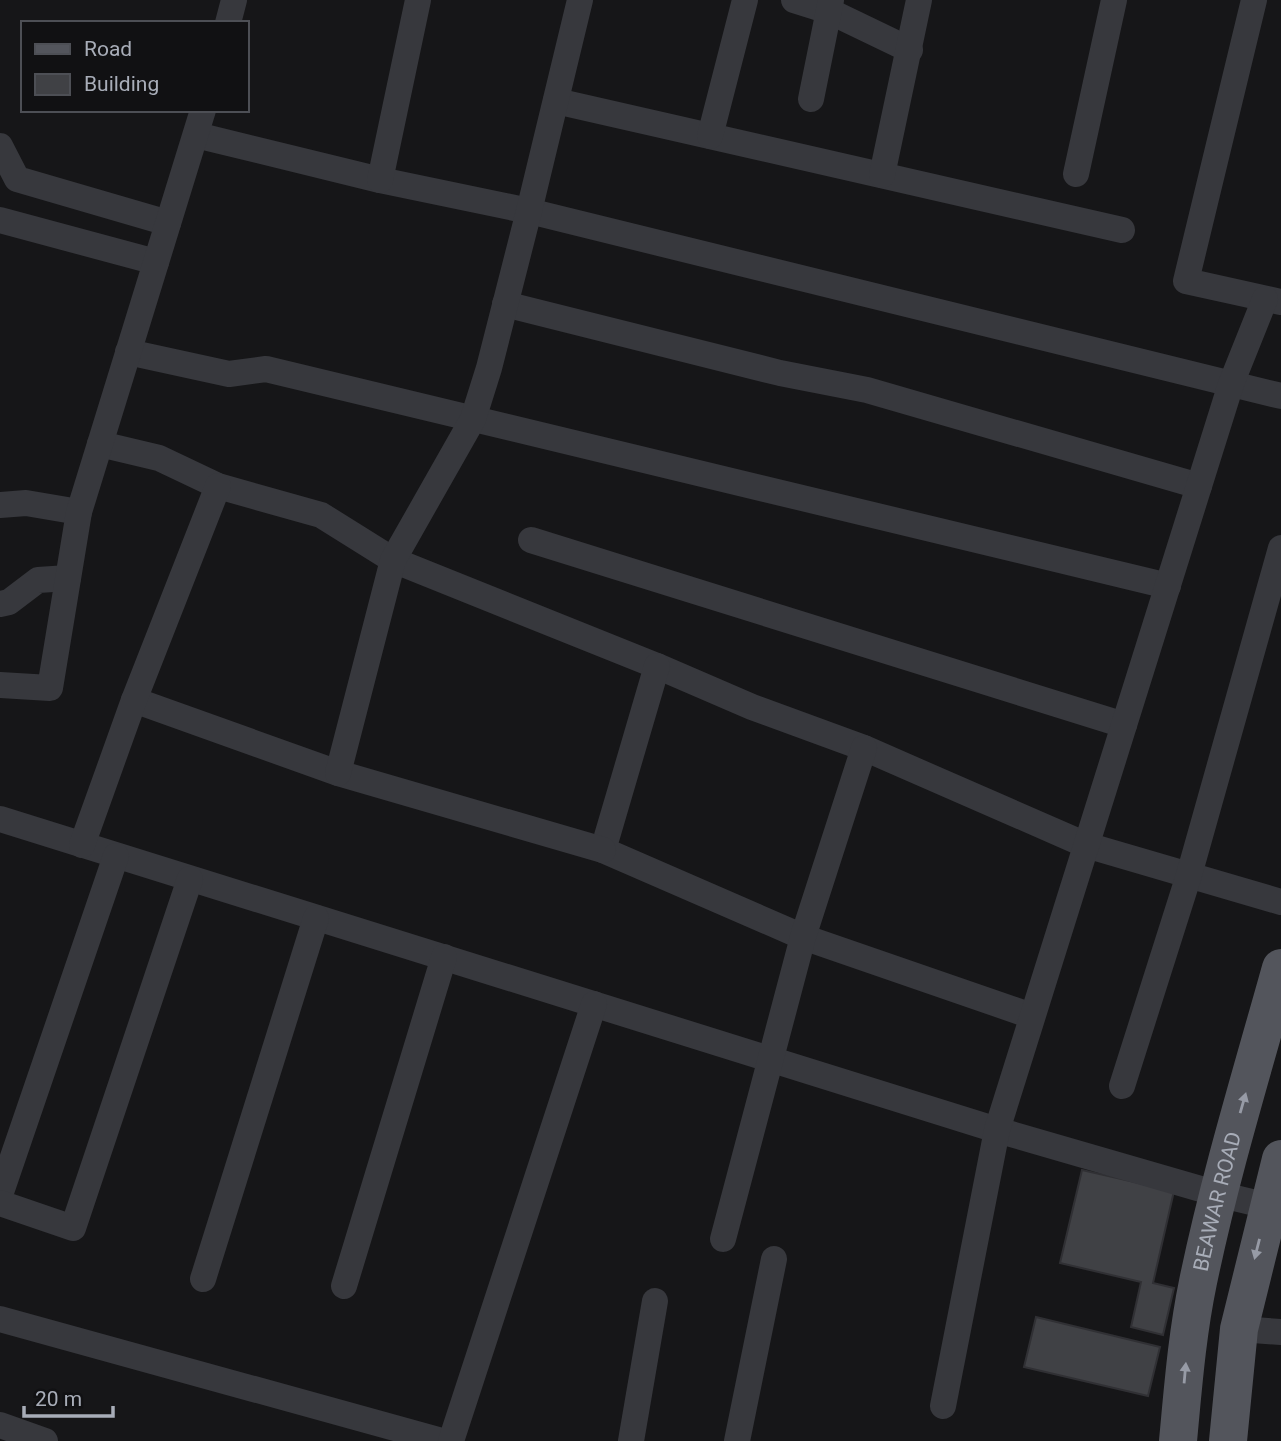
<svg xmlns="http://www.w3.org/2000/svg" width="1281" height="1441" font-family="Roboto,sans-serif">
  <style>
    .building { fill: #404145; stroke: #303034; stroke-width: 2 }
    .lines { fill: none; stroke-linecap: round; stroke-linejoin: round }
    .street { stroke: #37383d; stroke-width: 26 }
    .primary { stroke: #53555c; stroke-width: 38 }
    .oneway { fill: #979ba6 }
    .labels { text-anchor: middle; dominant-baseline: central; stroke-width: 6; stroke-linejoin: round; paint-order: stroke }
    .street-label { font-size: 21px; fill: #a8adb8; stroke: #111113 }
  </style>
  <rect width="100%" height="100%" fill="#161618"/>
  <g class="building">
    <polygon points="1082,1170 1174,1191 1153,1283 1174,1288 1163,1335 1131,1327 1141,1282 1060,1263"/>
    <polygon points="1036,1317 1160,1347 1148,1396 1024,1367"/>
  </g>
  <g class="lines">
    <g class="street">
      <polyline points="794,0 829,11 910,50"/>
      <polyline points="1254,0 1186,281 1281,302"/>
      <polyline points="228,23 234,0"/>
      <polyline points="811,99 831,0"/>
      <polyline points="556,101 1122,230"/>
      <polyline points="196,135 380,180 529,211 1281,396"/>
      <polyline points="710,136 745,0"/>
      <polyline points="0,146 17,179 168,223"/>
      <polyline points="1076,174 1114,0"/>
      <polyline points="882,175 919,0"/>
      <polyline points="380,180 418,0"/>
      <polyline points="0,220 156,262"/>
      <polyline points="505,304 780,373 867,390 1199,486"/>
      <polyline points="128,352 229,374 266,369 1168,586"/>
      <polyline points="100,444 159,458 218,486 321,515 393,560 657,666 752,707 864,748 1086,845 1281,902"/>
      <polyline points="0,505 26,503 79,512"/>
      <polyline points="531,540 1124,725"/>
      <polyline points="0,604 9,602 38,580 68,578"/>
      <polyline points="657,666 603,850 803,937 1032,1016"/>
      <polyline points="0,685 50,688 79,512 203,110"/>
      <polyline points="134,700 338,773 603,850"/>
      <polyline points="338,773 393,560 473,419 489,368 529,211 580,0"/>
      <polyline points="0,819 997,1130 1218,1194 1268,1206"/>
      <polyline points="82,845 134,700 218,486"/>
      <polyline points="1122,1086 1189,875 1281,548"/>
      <polyline points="0,1195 116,856"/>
      <polyline points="0,1203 73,1228 190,879"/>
      <polyline points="723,1239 803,937 864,748"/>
      <polyline points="203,1279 316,918"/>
      <polyline points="344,1286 444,957"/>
      <polyline points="0,1319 442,1441"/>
      <polyline points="1239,1329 1281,1332"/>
      <polyline points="943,1406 997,1130 1231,384 1265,299"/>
      <polyline points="0,1425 45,1441"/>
      <polyline points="451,1441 594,1004"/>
      <polyline points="631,1441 655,1301"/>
      <polyline points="737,1441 774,1259"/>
    </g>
    <g class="primary">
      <path id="s1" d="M1178,1441C1183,1388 1187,1335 1198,1282C1220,1176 1252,1072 1281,968"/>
      <polyline points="1228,1441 1239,1329 1281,1159"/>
    </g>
  </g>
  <defs><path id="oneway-solid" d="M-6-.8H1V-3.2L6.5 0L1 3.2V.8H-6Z" transform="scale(1.75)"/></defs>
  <g class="oneway">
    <use href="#oneway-solid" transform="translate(1243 1103) rotate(-74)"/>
    <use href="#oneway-solid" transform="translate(1257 1249) rotate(104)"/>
    <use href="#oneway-solid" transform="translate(1185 1373) rotate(-85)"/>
  </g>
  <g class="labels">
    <g class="street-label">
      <text stroke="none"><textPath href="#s1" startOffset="243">BEAWAR ROAD</textPath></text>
    </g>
  </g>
  <rect x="21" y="21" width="228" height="91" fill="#111113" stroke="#4d4f55" stroke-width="2"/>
  <rect x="35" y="44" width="35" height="10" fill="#53555c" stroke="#4d4f55" stroke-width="2"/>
  <text x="84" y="56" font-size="21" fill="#a8adb8">Road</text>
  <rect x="35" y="74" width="35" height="21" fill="#404145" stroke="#4d4f55" stroke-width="2"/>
  <text x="84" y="91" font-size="21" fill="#a8adb8">Building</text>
  <path d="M24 1406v10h89v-10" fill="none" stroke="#a8adb8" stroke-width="3.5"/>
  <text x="35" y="1406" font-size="21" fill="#a8adb8" stroke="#111113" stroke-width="5" paint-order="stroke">20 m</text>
</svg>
